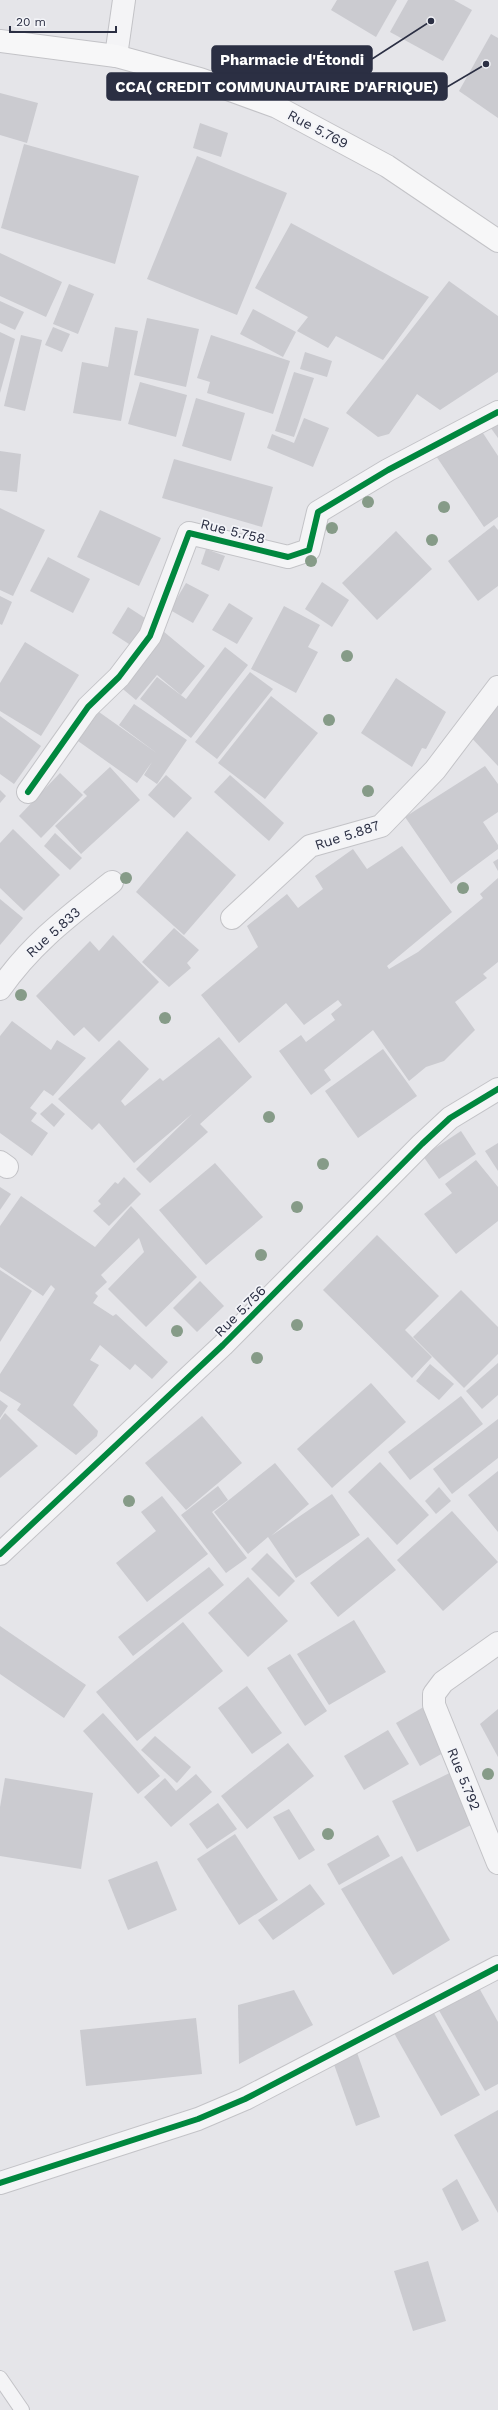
<svg xmlns="http://www.w3.org/2000/svg" width="498" height="2410" font-family="'Work Sans',sans-serif">
  <style>
    .building { fill: #cbcbd0 }
    .lines { fill: none; stroke-linecap: round; stroke-linejoin: round }
    .lane-casing { stroke: #c3c3c7; stroke-width: 16 }
    .street-casing { stroke: #c3c3c7; stroke-width: 24 }
    .secondary-casing { stroke: #c3c3c7; stroke-width: 24 }
    .lane { stroke: #f4f4f6; stroke-width: 14 }
    .street { stroke: #f4f4f6; stroke-width: 22 }
    .secondary { stroke: #f7f7f8; stroke-width: 22 }
    .cycleway-casing { stroke: #f3f4f8; stroke-width: 8 }
    .cycleway { stroke: #00873e; stroke-width: 6 }
    .tree { fill: #869b88 }
    .labels { text-anchor: middle; dominant-baseline: central; stroke-width: 3.5; stroke-linejoin: round; paint-order: stroke }
    .street-label { font-size: 14px; fill: #2b2f43; stroke: #f3f4f8 }
    .leader { fill: none; stroke: #2b2f43; stroke-width: 1.5 }
    .callout-dot { fill: #2b2f43; stroke: #f3f4f8; stroke-width: 1.5 }
    .callout { fill: #2b2f43; stroke: #2b2f43; stroke-width: 1.5 }
    .callout-label { font-size: 15px; text-anchor: middle; font-weight: bold; fill: #fff }
  </style>
  <rect width="100%" height="100%" fill="#e5e5e9"/>
  <g class="building">
    <polygon points="337,0 397,0 376,37 331,10"/>
    <polygon points="408,0 454,0 472,10 443,61 390,32"/>
    <polygon points="491,34 498,38 498,118 459,91"/>
    <polygon points="0,93 38,103 27,143 0,135"/>
    <polygon points="200,123 228,133 221,157 193,148"/>
    <polygon points="24,144 139,176 115,264 1,228"/>
    <polygon points="197,156 287,193 237,315 147,279"/>
    <polygon points="291,223 429,297 383,360 336,336 328,348 297,331 308,317 255,288"/>
    <polygon points="0,253 62,282 46,317 0,296"/>
    <polygon points="449,281 498,316 498,372 440,410 417,394 389,434 378,437 346,413"/>
    <polygon points="69,284 94,294 78,334 53,324"/>
    <polygon points="0,301 24,312 15,330 0,323"/>
    <polygon points="253,309 296,332 283,357 240,334"/>
    <polygon points="147,318 199,329 186,387 134,375"/>
    <polygon points="53,327 70,334 62,352 45,345"/>
    <polygon points="115,327 138,331 121,421 73,413 82,362 108,367"/>
    <polygon points="0,332 15,339 0,393"/>
    <polygon points="21,335 42,340 25,411 4,406"/>
    <polygon points="211,335 290,361 273,414 207,393 210,382 197,378"/>
    <polygon points="305,352 332,361 327,377 300,369"/>
    <polygon points="294,372 314,378 294,437 275,431"/>
    <polygon points="140,382 187,395 176,437 128,424"/>
    <polygon points="196,398 245,413 231,461 182,446"/>
    <polygon points="498,410 498,438 485,420"/>
    <polygon points="304,418 329,428 313,467 267,448 272,434 294,443"/>
    <polygon points="477,424 498,456 498,517 484,527 434,453"/>
    <polygon points="0,451 21,454 17,492 0,490"/>
    <polygon points="174,459 273,487 262,527 162,498"/>
    <polygon points="0,508 45,530 13,596 0,590"/>
    <polygon points="100,510 161,538 139,586 77,557"/>
    <polygon points="494,525 498,530 498,586 478,601 448,561"/>
    <polygon points="396,531 432,569 377,620 342,583"/>
    <polygon points="206,549 225,556 219,571 201,564"/>
    <polygon points="48,557 90,579 73,613 30,591"/>
    <polygon points="322,582 349,600 332,627 305,609"/>
    <polygon points="186,583 209,595 193,623 170,610"/>
    <polygon points="0,596 12,602 2,625 0,624"/>
    <polygon points="229,603 253,618 237,644 212,630"/>
    <polygon points="284,606 320,625 308,647 318,652 296,693 251,669"/>
    <polygon points="128,607 148,620 132,646 112,633"/>
    <polygon points="163,631 205,666 181,695 157,675 136,700 118,685"/>
    <polygon points="25,642 79,675 41,736 0,711 0,683"/>
    <polygon points="225,647 248,665 191,738 140,699 157,677 186,699"/>
    <polygon points="250,672 273,689 217,759 195,742"/>
    <polygon points="396,678 446,712 426,749 422,748 412,767 361,733"/>
    <polygon points="271,696 318,733 265,799 218,763"/>
    <polygon points="498,699 498,766 467,733"/>
    <polygon points="134,704 187,740 157,784 144,775 152,762 137,783 78,741 99,712 158,754 119,725"/>
    <polygon points="0,716 41,746 14,784 0,774"/>
    <polygon points="485,766 498,784 498,812 483,822 498,845 498,849 451,884 405,817"/>
    <polygon points="110,767 140,800 81,854 55,826 87,796 83,792"/>
    <polygon points="60,773 83,795 41,838 19,816"/>
    <polygon points="166,775 192,798 174,818 148,795"/>
    <polygon points="230,775 284,823 269,841 214,792"/>
    <polygon points="0,790 6,796 0,803"/>
    <polygon points="13,829 60,875 24,911 0,888 0,843"/>
    <polygon points="187,831 236,875 184,935 136,892"/>
    <polygon points="55,833 82,858 70,870 44,846"/>
    <polygon points="402,846 452,912 387,966 389,969 418,952 483,898 480,894 498,878 498,962 483,974 487,978 455,1002 475,1030 444,1061 426,1067 409,1081 373,1030 324,1070 331,1080 311,1095 279,1051 301,1035 306,1042 335,1020 331,1014 342,1005 338,1000 304,1025 286,1003 239,1043 201,995 258,947 247,926 287,894 298,908 323,889 315,876 353,849 367,869"/>
    <polygon points="498,859 498,871 493,862"/>
    <polygon points="0,899 23,918 0,945"/>
    <polygon points="174,928 199,950 187,963 191,968 169,987 142,962"/>
    <polygon points="113,935 159,982 99,1042 84,1027 74,1036 36,996 90,941 99,951"/>
    <polygon points="12,1021 51,1050 57,1040 86,1058 53,1096 44,1090 30,1108 37,1113 31,1121 48,1133 32,1156 0,1133 0,1036"/>
    <polygon points="219,1037 252,1077 200,1124 208,1132 150,1183 136,1169 192,1114 134,1163 99,1123 92,1130 58,1099 119,1040 149,1069 121,1101 125,1106 160,1078 163,1081"/>
    <polygon points="383,1049 417,1096 358,1138 325,1091"/>
    <polygon points="52,1103 65,1114 54,1127 40,1114"/>
    <polygon points="461,1131 476,1154 439,1179 423,1156"/>
    <polygon points="498,1143 498,1171 485,1151"/>
    <polygon points="476,1160 498,1187 498,1221 456,1254 424,1214 452,1193 445,1184"/>
    <polygon points="215,1163 263,1217 206,1265 159,1210"/>
    <polygon points="124,1177 141,1194 109,1226 93,1211 101,1204 98,1201 115,1182 118,1184"/>
    <polygon points="0,1187 11,1194 0,1210"/>
    <polygon points="21,1196 95,1247 131,1206 197,1277 146,1327 108,1289 144,1252 139,1238 101,1275 107,1282 95,1293 98,1296 93,1303 113,1316 116,1314 168,1362 152,1379 135,1364 130,1370 100,1345 90,1360 99,1365 73,1405 98,1431 97,1436 76,1455 17,1410 21,1404 0,1391 0,1374 55,1289 51,1285 43,1296 0,1267 0,1226"/>
    <polygon points="377,1235 439,1296 405,1330 432,1357 412,1378 323,1290"/>
    <polygon points="0,1270 32,1291 0,1342"/>
    <polygon points="200,1281 224,1306 197,1332 173,1308"/>
    <polygon points="461,1290 498,1327 498,1354 464,1388 413,1337"/>
    <polygon points="498,1363 498,1395 482,1409 466,1391"/>
    <polygon points="430,1364 454,1384 439,1400 416,1381"/>
    <polygon points="371,1383 406,1422 332,1488 297,1449"/>
    <polygon points="461,1396 483,1424 410,1480 388,1452"/>
    <polygon points="0,1400 8,1406 0,1418"/>
    <polygon points="5,1413 38,1446 0,1478 0,1420"/>
    <polygon points="202,1416 242,1463 186,1510 145,1463"/>
    <polygon points="498,1419 498,1458 452,1494 433,1469"/>
    <polygon points="380,1462 429,1515 397,1545 348,1492"/>
    <polygon points="275,1463 309,1504 271,1536 332,1494 360,1535 296,1578 268,1537 248,1554 214,1512"/>
    <polygon points="498,1471 498,1532 468,1495"/>
    <polygon points="218,1486 228,1500 212,1512 247,1558 226,1573 181,1515"/>
    <polygon points="439,1487 451,1501 436,1514 425,1501"/>
    <polygon points="162,1496 208,1554 147,1602 116,1563 156,1531 141,1512"/>
    <polygon points="452,1511 498,1562 443,1611 397,1560"/>
    <polygon points="368,1537 396,1570 338,1617 310,1583"/>
    <polygon points="267,1553 295,1581 279,1597 251,1569"/>
    <polygon points="209,1567 224,1585 133,1656 118,1637"/>
    <polygon points="248,1577 288,1621 248,1657 208,1613"/>
    <polygon points="354,1620 386,1672 329,1705 297,1654"/>
    <polygon points="183,1622 223,1671 137,1741 96,1692"/>
    <polygon points="0,1626 86,1685 64,1718 0,1674"/>
    <polygon points="290,1654 327,1711 305,1726 267,1668"/>
    <polygon points="247,1686 282,1733 252,1754 218,1708"/>
    <polygon points="427,1705 452,1748 420,1766 396,1723"/>
    <polygon points="498,1709 498,1757 480,1724"/>
    <polygon points="103,1713 160,1776 138,1794 83,1731"/>
    <polygon points="388,1730 409,1764 364,1790 344,1756"/>
    <polygon points="155,1736 191,1767 177,1783 141,1750"/>
    <polygon points="288,1743 314,1776 247,1829 221,1796"/>
    <polygon points="462,1767 487,1817 417,1852 392,1801"/>
    <polygon points="196,1774 212,1792 171,1827 144,1797 165,1778 176,1791"/>
    <polygon points="5,1778 93,1793 81,1869 0,1856 0,1807"/>
    <polygon points="218,1803 237,1829 207,1849 189,1824"/>
    <polygon points="289,1809 315,1850 299,1860 273,1817"/>
    <polygon points="235,1834 278,1900 239,1925 197,1859"/>
    <polygon points="378,1835 390,1856 339,1885 327,1864"/>
    <polygon points="402,1856 450,1940 393,1975 341,1889"/>
    <polygon points="157,1861 177,1910 128,1930 108,1880"/>
    <polygon points="310,1884 325,1904 273,1940 258,1920"/>
    <polygon points="478,1986 498,2022 498,2084 485,2091 437,2007"/>
    <polygon points="294,1990 313,2025 239,2064 238,2005"/>
    <polygon points="430,2006 480,2095 441,2116 390,2026"/>
    <polygon points="196,2018 202,2074 86,2086 80,2030"/>
    <polygon points="355,2047 380,2117 356,2126 331,2056"/>
    <polygon points="498,2110 498,2213 454,2135"/>
    <polygon points="457,2179 479,2221 462,2231 442,2189"/>
    <polygon points="428,2261 446,2321 413,2331 394,2271"/>
  </g>
  <g class="lines">
    <defs>
      <polyline id="lane" points="0,2378 22,2410"/>
      <g id="street">
        <polyline points="116,56 124,0"/>
        <polyline points="28,792 88,707 119,677 150,636 189,533 288,557 309,550 318,512 388,470 498,412"/>
        <polyline points="232,918 310,846 381,826 435,770 498,687"/>
        <path d="M0,989C32,943 69,916 112,882"/>
        <polyline points="0,1162 7,1167"/>
        <polyline points="0,1554 223,1345 422,1144 450,1118 498,1089"/>
        <polyline points="498,1643 443,1682 434,1694 434,1705 498,1863"/>
        <polyline points="0,2183 198,2119 245,2099 498,1967"/>
      </g>
      <polyline id="secondary" points="0,41 116,56 200,79 277,107 387,166 498,241"/>
    </defs>
    <use href="#lane" class="lane-casing"/>
    <use href="#street" class="street-casing"/>
    <use href="#secondary" class="secondary-casing"/>
    <use href="#lane" class="lane"/>
    <use href="#street" class="street"/>
    <use href="#secondary" class="secondary"/>
    <defs>
      <g id="cycleway">
        <polyline points="28,792 88,707 119,677 150,636 189,533 288,557 309,550 318,512 388,470 498,412"/>
        <polyline points="0,1554 223,1345 422,1144 450,1118 498,1089"/>
        <polyline points="0,2183 198,2119 245,2099 498,1967"/>
      </g>
    </defs>
    <use href="#cycleway" class="cycleway-casing"/>
    <use href="#cycleway" class="cycleway"/>
  </g>
  <g class="tree">
    <circle cx="368" cy="502" r="6"/>
    <circle cx="444" cy="507" r="6"/>
    <circle cx="332" cy="528" r="6"/>
    <circle cx="432" cy="540" r="6"/>
    <circle cx="311" cy="561" r="6"/>
    <circle cx="347" cy="656" r="6"/>
    <circle cx="329" cy="720" r="6"/>
    <circle cx="368" cy="791" r="6"/>
    <circle cx="126" cy="878" r="6"/>
    <circle cx="463" cy="888" r="6"/>
    <circle cx="21" cy="995" r="6"/>
    <circle cx="165" cy="1018" r="6"/>
    <circle cx="269" cy="1117" r="6"/>
    <circle cx="323" cy="1164" r="6"/>
    <circle cx="297" cy="1207" r="6"/>
    <circle cx="261" cy="1255" r="6"/>
    <circle cx="297" cy="1325" r="6"/>
    <circle cx="177" cy="1331" r="6"/>
    <circle cx="257" cy="1358" r="6"/>
    <circle cx="129" cy="1501" r="6"/>
    <circle cx="488" cy="1774" r="6"/>
    <circle cx="328" cy="1834" r="6"/>
  </g>
  <g class="labels">
    <g class="street-label">
      <text transform="translate(318 129) rotate(28)">Rue 5.769</text>
      <text transform="translate(233 531) rotate(14)">Rue 5.758</text>
      <text transform="translate(347 835) rotate(-18)">Rue 5.887</text>
      <text transform="translate(53 932) rotate(-42)">Rue 5.833</text>
      <text transform="translate(240 1311) rotate(-45)">Rue 5.756</text>
      <text transform="translate(464 1779) rotate(68)">Rue 5.792</text>
    </g>
  </g>
  <path class="leader" d="M431 21L372 59M486 64L447 87"/>
  <g class="callout-dot">
    <circle cx="431" cy="21" r="4"/>
    <circle cx="486" cy="64" r="4"/>
  </g>
  <g class="callout">
    <rect x="212" y="46" width="160" height="27" rx="4"/>
    <rect x="107" y="73" width="340" height="27" rx="4"/>
  </g>
  <g class="callout-label">
    <text x="292" y="65">Pharmacie d'Étondi</text>
    <text x="277" y="92">CCA( CREDIT COMMUNAUTAIRE D'AFRIQUE)</text>
  </g>
  <path d="M10 26v6h106v-6" fill="none" stroke="#2b2f43" stroke-width="2"/>
  <text x="16" y="26" font-size="12" fill="#2b2f43" stroke="#f3f4f8" stroke-width="3" paint-order="stroke">20 m</text>
</svg>
